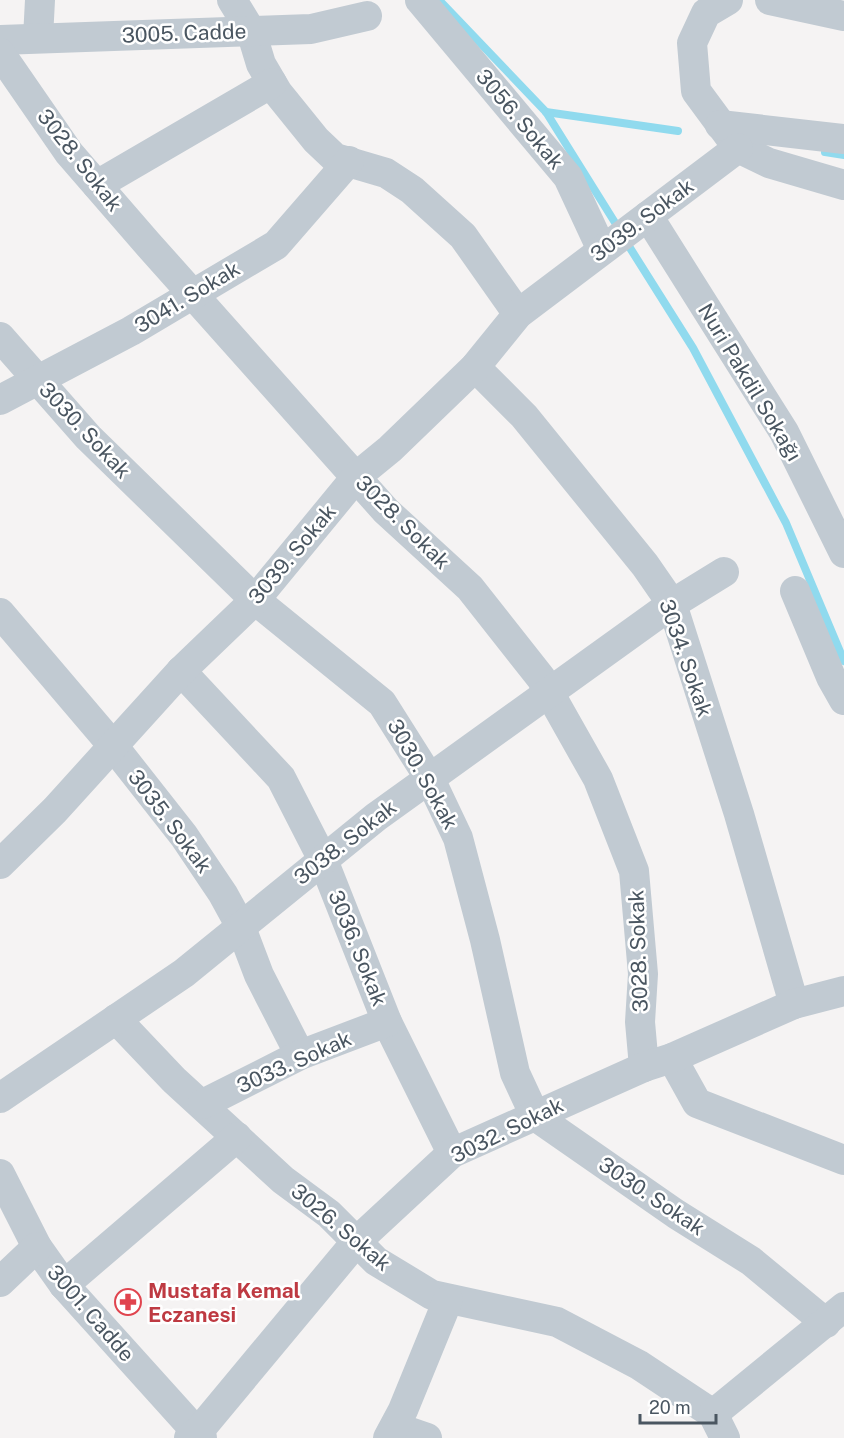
<svg xmlns="http://www.w3.org/2000/svg" width="844" height="1438" font-family="'Public Sans',sans-serif">
  <style>
    .lines { fill: none; stroke-linecap: round; stroke-linejoin: round }
    .stream { stroke: #90daee; stroke-width: 8 }
    .minor { stroke: #c1cad2; stroke-width: 30 }
    .labels { text-anchor: middle; dominant-baseline: central; stroke-width: 5; stroke-linejoin: round; paint-order: stroke }
    .street-label { font-size: 21px; fill: #4a5661; stroke: #fff }
    .health-label { font-size: 21px; font-weight: bold; fill: #be3a42; stroke: #fff; text-anchor: start }
  </style>
  <rect width="100%" height="100%" fill="#f5f3f3"/>
  <g class="lines">
    <g class="stream">
      <polyline points="439,0 546,112 619,229"/>
      <polyline points="546,112 678,131"/>
      <polyline points="825,152 844,155"/>
      <polyline points="625,240 693,348 786,523 844,661"/>
    </g>
    <g class="minor">
      <polyline points="232,0 251,31 261,64 278,93 316,140 335,158 386,173 412,190 463,236 518,314"/>
      <polyline points="420,0 568,177 602,250"/>
      <polyline points="728,0 706,13 692,43 696,91 738,148 769,163 844,185"/>
      <polyline points="770,0 844,16"/>
      <polyline points="38,38 40,0"/>
      <polyline points="0,40 311,29 367,16"/>
      <polyline points="0,53 69,153 147,243 386,511 470,588 541,678 598,779 634,871 643,974 640,1022 644,1067"/>
      <polyline points="720,125 844,139"/>
      <polyline points="97,185 272,83"/>
      <polyline points="648,216 784,432 844,553"/>
      <polyline points="0,337 88,437 255,600 382,703 430,779 458,838 485,940 515,1073 535,1116 676,1214 751,1261 826,1323"/>
      <polyline points="475,367 524,416 645,565 672,604 739,814 794,1004"/>
      <polyline points="0,400 131,331 276,245 349,161"/>
      <polyline points="795,591 831,677 844,700"/>
      <polyline points="0,613 114,747 184,836 223,894 240,925 259,975 300,1055"/>
      <polyline points="181,671 281,778 323,860 387,1022 452,1153"/>
      <polyline points="0,864 55,810 181,671 255,600 357,476 390,449 475,367 518,314 738,148"/>
      <polyline points="116,1019 174,1080 283,1180 329,1214 376,1261 432,1295 557,1322 639,1365 713,1414 725,1438"/>
      <polyline points="672,1058 697,1103 844,1160"/>
      <polyline points="0,1098 184,973 376,817 672,604 724,572"/>
      <polyline points="203,1104 300,1055 387,1022"/>
      <polyline points="0,1174 37,1247 64,1285 202,1438"/>
      <polyline points="0,1282 37,1247"/>
      <polyline points="64,1285 237,1137"/>
      <polyline points="713,1414 844,1307"/>
      <polyline points="395,1427 427,1438"/>
      <polyline points="189,1438 198,1432 356,1242 452,1153 644,1067 672,1058 794,1004 844,991"/>
      <polyline points="388,1438 403,1410 448,1300"/>
    </g>
  </g>
  <defs>
    <symbol id="pharmacy-ring" viewBox="-11 -11 22 22"><circle r="9.5" fill="#fff" stroke="#e0444e" stroke-width="1.5"/><path d="M-2-6h4v4h4v4h-4v4h-4v-4h-4v-4h4Z" fill="#e0444e"/></symbol>
  </defs>
  <g fill-rule="evenodd">
    <use href="#pharmacy-ring" x="113" y="1287" width="30" height="30"/>
  </g>
  <g class="labels">
    <g class="street-label">
      <text transform="translate(184 33) rotate(-2)">3005. Cadde</text>
      <text transform="translate(520 119) rotate(50)">3056. Sokak</text>
      <text transform="translate(80 160) rotate(52)">3028. Sokak</text>
      <text transform="translate(642 220) rotate(-37)">3039. Sokak</text>
      <text transform="translate(187 297) rotate(-31)">3041. Sokak</text>
      <text transform="translate(750 382) rotate(59)">Nuri Pakdil Sokağı</text>
      <text transform="translate(85 430) rotate(47)">3030. Sokak</text>
      <text transform="translate(403 522) rotate(45)">3028. Sokak</text>
      <text transform="translate(292 554) rotate(-50)">3039. Sokak</text>
      <text transform="translate(686 658) rotate(71)">3034. Sokak</text>
      <text transform="translate(423 774) rotate(61)">3030. Sokak</text>
      <text transform="translate(170 821) rotate(53)">3035. Sokak</text>
      <text transform="translate(345 842) rotate(-38)">3038. Sokak</text>
      <text transform="translate(358 948) rotate(68)">3036. Sokak</text>
      <text transform="translate(638 951) rotate(-92)">3028. Sokak</text>
      <text transform="translate(294 1062) rotate(-24)">3033. Sokak</text>
      <text transform="translate(507 1130) rotate(-26)">3032. Sokak</text>
      <text transform="translate(652 1196) rotate(34)">3030. Sokak</text>
      <text transform="translate(341 1227) rotate(40)">3026. Sokak</text>
      <text transform="translate(91 1313) rotate(49)">3001. Cadde</text>
    </g>
    <g class="health-label">
      <text x="148" y="1290">Mustafa Kemal<tspan x="148" dy="24">Eczanesi</tspan></text>
    </g>
  </g>
  <path d="M640 1414v9h76v-9" fill="none" stroke="#4a5661" stroke-width="3"/>
  <text x="649" y="1414" font-size="18" fill="#4a5661" stroke="#ffffff" stroke-width="4.5" paint-order="stroke">20 m</text>
</svg>
